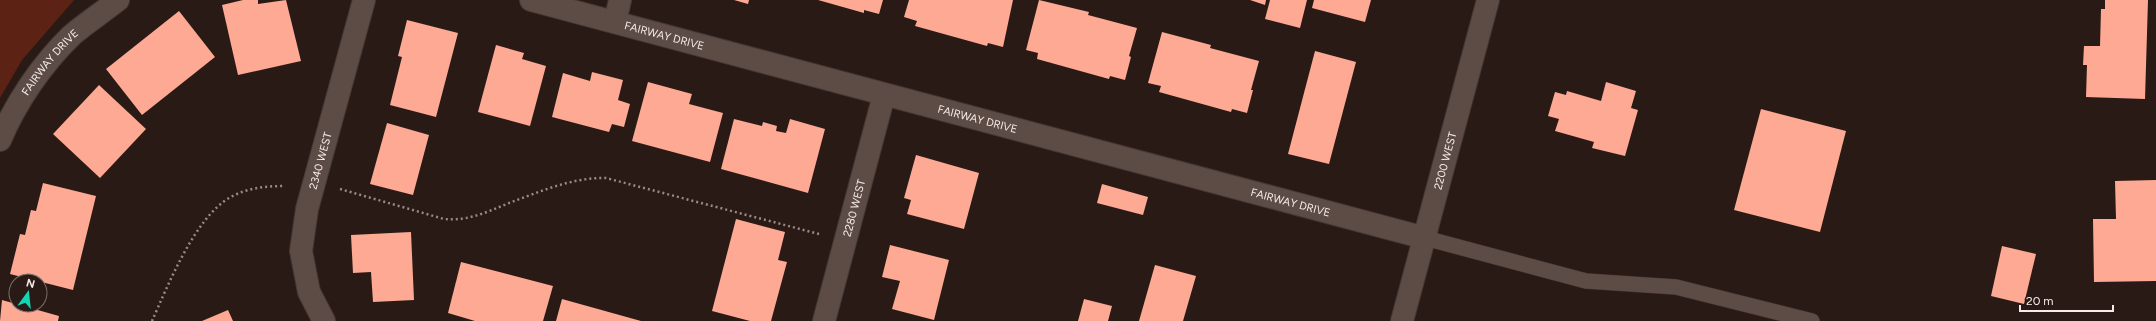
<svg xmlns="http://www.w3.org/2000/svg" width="2156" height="321" font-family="Figtree,sans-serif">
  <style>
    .green { fill: #5c2214 }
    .building { fill: #fda994 }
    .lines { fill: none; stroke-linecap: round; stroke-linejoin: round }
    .service-casing { stroke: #443835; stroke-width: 16 }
    .minor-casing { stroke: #443835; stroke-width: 24 }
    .tertiary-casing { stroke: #443835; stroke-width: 24 }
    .path { stroke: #988b87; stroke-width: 2.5; stroke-dasharray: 2 3; stroke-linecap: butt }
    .service { stroke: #5d4b46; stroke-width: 15 }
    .minor { stroke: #5d4b46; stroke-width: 22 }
    .tertiary { stroke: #5d4b46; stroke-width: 22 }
    .labels { text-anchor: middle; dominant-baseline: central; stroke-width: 4; stroke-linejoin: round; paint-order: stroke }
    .street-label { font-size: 11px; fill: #f6ebe8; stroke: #2a1a16 }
  </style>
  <rect width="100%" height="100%" fill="#2a1a16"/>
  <polygon class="green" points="0,0 74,0 22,60 0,98"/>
  <g class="building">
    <polygon points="243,0 258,0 258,4 286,0 301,61 238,75 222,5"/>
    <polygon points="734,0 749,0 748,4"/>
    <polygon points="818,0 883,0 879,14 864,10 864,13"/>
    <polygon points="909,0 1013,0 1003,47 988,43 987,46 915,26 917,21 904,17"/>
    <polygon points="1039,0 1089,12 1088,15 1137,28 1129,56 1131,57 1125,80 1110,76 1109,79 1037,59 1038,53 1026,50"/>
    <polygon points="1250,0 1266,0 1265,5"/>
    <polygon points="1270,0 1307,0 1300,28 1265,19"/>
    <polygon points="1314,0 1371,0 1365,22 1312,8"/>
    <polygon points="2105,0 2148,0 2145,99 2086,97 2087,65 2083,65 2084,46 2100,46 2101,9 2105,9"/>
    <polygon points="179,11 215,57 142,115 106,69"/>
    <polygon points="407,20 458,33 436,117 390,105 402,57 398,56"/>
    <polygon points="1162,32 1211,45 1210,48 1259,61 1251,90 1253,90 1247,113 1232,109 1231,112 1159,92 1161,86 1148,83"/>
    <polygon points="496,45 524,53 522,59 546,66 530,126 478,112"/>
    <polygon points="1315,51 1356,62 1329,164 1288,154"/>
    <polygon points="592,72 623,80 618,100 630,104 624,127 612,124 609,132 552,117 563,73 590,81"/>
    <polygon points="648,82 692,94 689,104 723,113 710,162 632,141"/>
    <polygon points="1606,82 1636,91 1631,108 1638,110 1625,156 1592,148 1594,142 1555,131 1559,119 1548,116 1555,92 1566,95 1567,91 1601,101"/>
    <polygon points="99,85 146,129 100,178 53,134"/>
    <polygon points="1761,109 1846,131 1820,232 1734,210"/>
    <polygon points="734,119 762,126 763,122 777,126 776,131 786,133 790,119 825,129 808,193 721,169"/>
    <polygon points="387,123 429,135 413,195 370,184"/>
    <polygon points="916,155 979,173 964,229 907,214 911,200 904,198"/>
    <polygon points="2156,180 2156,281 2094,282 2093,219 2116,219 2115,181"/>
    <polygon points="43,183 96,196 73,290 10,274 20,234 25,235 31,210 36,211"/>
    <polygon points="1102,184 1148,197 1143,215 1097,203"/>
    <polygon points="736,219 785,232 778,260 787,262 771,321 750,321 712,311"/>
    <polygon points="411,232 414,300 373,302 371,272 353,273 351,235"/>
    <polygon points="890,245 949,260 934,320 892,309 900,281 882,277"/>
    <polygon points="2002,246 2036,254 2024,304 1991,296"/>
    <polygon points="461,262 553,286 543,321 475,321 448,313"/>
    <polygon points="1155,265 1196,276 1183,321 1139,321"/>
    <polygon points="562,299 641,321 556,321"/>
    <polygon points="1084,299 1112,306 1108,321 1078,321"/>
    <polygon points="2,300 59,316 58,321 0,321"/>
    <polygon points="228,310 233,321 202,321"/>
  </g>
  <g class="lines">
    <defs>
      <polyline id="service" points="1425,238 1586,281 1676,287 1812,321"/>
      <g id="minor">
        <path id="s1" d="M531,0L1425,238"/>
        <polyline points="615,22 620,0"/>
        <path id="s2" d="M0,140C16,102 42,64 72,35C86,23 103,12 118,0"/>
        <path id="s3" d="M324,321L309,292L301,251L307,209L364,0"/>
        <path id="s4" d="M824,321L884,95"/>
      </g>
      <g id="tertiary">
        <path id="s5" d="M1402,321L1488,0"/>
      </g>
    </defs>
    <use href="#service" class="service-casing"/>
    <use href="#minor" class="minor-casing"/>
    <use href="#tertiary" class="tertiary-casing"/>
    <g class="path">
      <path d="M340,189L444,219C469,221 487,212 509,203C539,192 573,177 606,178L819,234"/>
      <path d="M152,321C168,285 195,218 229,198C246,188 266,186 285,186"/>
    </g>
    <use href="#service" class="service"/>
    <use href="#minor" class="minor"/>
    <use href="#tertiary" class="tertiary"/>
  </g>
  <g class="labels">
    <g class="street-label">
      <text stroke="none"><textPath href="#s1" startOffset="138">FAIRWAY DRIVE</textPath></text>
      <text stroke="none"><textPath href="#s2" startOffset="93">FAIRWAY DRIVE</textPath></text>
      <text stroke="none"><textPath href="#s1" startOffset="462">FAIRWAY DRIVE</textPath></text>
      <text stroke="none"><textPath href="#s5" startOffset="166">2200 WEST</textPath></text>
      <text stroke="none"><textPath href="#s3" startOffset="167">2340 WEST</textPath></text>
      <text stroke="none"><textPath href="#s1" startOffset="786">FAIRWAY DRIVE</textPath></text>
      <text stroke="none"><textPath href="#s4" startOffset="117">2280 WEST</textPath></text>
    </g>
  </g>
  <g transform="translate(28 293) rotate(15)"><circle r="19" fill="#2a1a16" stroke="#7c6e6a"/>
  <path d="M0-3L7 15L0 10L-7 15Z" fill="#12d5b4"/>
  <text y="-6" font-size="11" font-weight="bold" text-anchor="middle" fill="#f6ebe8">N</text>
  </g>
  <path d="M2020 305v6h93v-6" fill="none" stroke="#f6ebe8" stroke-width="2"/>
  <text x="2026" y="305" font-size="12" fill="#f6ebe8" stroke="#2a1a16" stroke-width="3" paint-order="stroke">20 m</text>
</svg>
